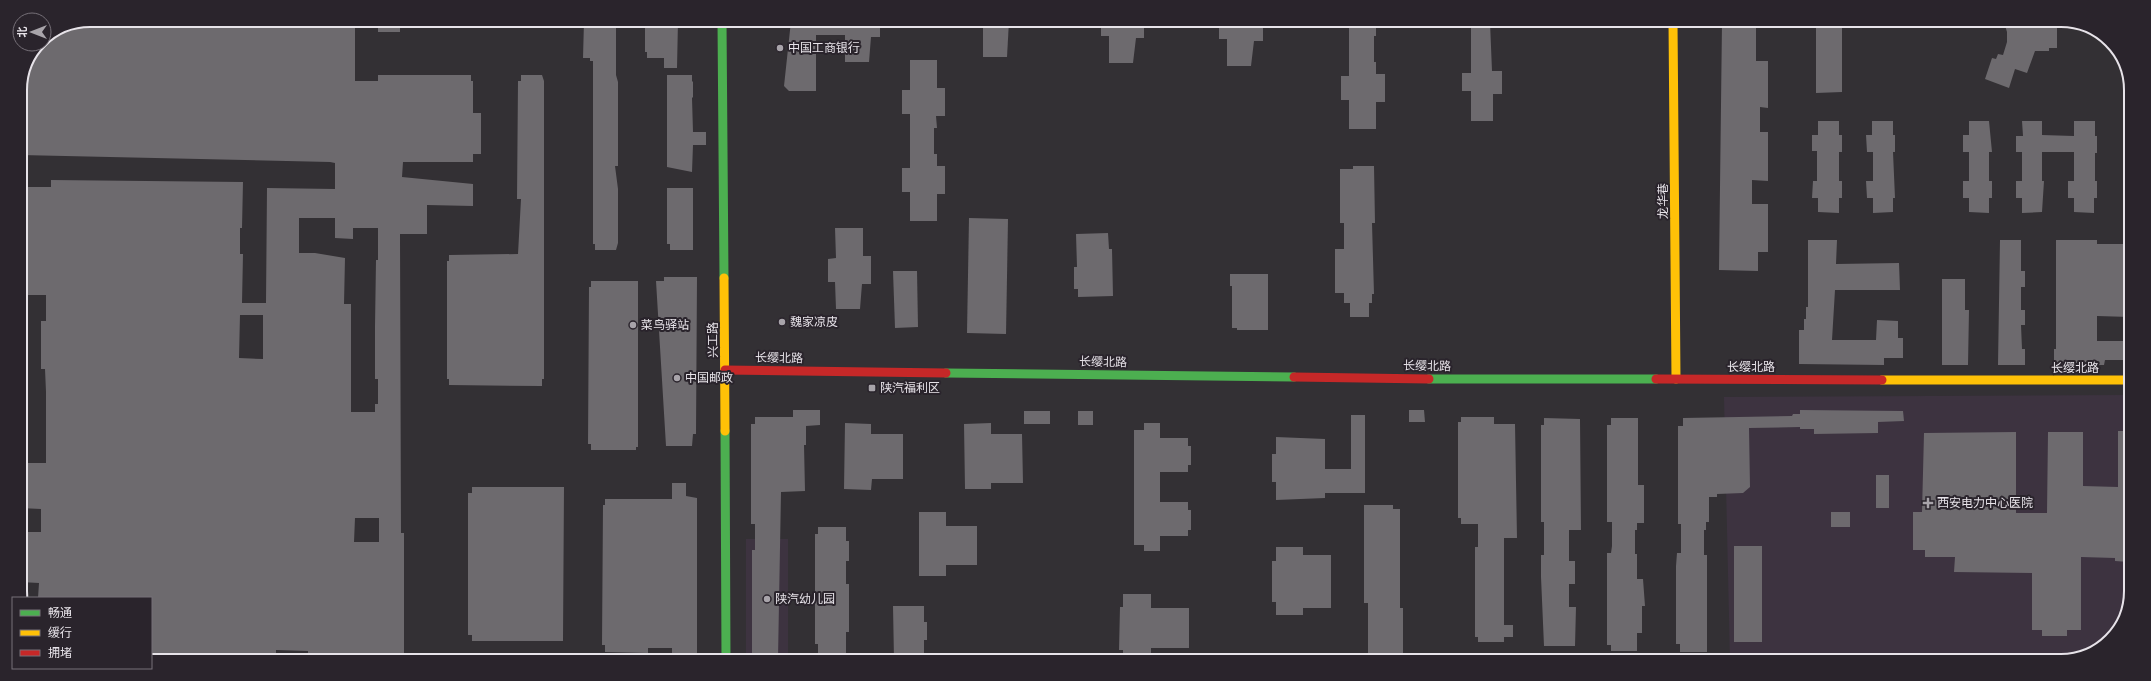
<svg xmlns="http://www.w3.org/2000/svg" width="2151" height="681" font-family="'Asap Condensed','Noto Sans SC',sans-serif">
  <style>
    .built { fill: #3d3340 }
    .building { fill: #6d6a6e; fill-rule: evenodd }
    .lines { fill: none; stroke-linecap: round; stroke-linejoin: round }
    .fast { stroke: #4caf50; stroke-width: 9 }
    .slow { stroke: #ffc107; stroke-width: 9 }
    .jam { stroke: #c62828; stroke-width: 9 }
    .poi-dot { fill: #a8a4aa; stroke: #2a242c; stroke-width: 1.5 }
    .labels { text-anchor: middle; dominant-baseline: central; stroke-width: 4; stroke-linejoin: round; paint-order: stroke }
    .poi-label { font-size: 12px; fill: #e7e3e9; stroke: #2a242c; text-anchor: start }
    .street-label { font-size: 12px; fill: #e7e3e9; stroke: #2a242c }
    .rim { fill: none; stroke: #e7e3e9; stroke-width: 2 }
  </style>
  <rect width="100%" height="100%" fill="#333034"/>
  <g class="built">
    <polygon points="2129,395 2129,610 2104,647 2062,661 1730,661 1724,397"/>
    <rect x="746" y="539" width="42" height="120"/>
  </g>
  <g class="building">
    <path d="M90,20H355V81H378V75H471V81H473V113H481V154H473V162H403L402,177L473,184V206L427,205V234H400L401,533H404V657L401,659H308V651L276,650V659H151V598H38L39,583L20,582V532H41V509L20,508V463H46V392L45,369H41V321H46V295H20V187H51V180L243,182L242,228H240V254H243L242,303H266L267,188L335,189V163L330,162L20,155V89L25,63L38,44H44V38L63,25ZM299,218H335V238L353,239V228H378V260H376L375,326V379H378V404H375V412H351V304H344L345,258L315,253H299ZM240,315H263V359L239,358ZM355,518H379V542H354Z"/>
    <rect x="378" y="20" width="22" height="12"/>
    <polygon points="584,21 616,21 616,75 618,82 618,166 615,166 618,189 618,243 616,250 595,250 595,244 593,244 593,61 590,61 590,58 583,58"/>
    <polygon points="645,21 678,21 677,68 664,68 664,58 647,58 647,52 645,52"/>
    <polygon points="791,21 880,21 880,37 871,37 869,62 845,62 845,35 816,35 816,91 789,91 784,86"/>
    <polygon points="983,21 1009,21 1007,57 983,57"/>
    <polygon points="1101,21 1144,21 1144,38 1136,38 1133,63 1109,63 1109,36 1101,36"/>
    <polygon points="1219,21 1263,21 1263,41 1254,41 1251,66 1227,66 1227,39 1219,39"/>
    <polygon points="1349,22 1376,22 1376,36 1374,36 1374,62 1376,62 1376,74 1385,74 1385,102 1376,102 1376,129 1349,129 1349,100 1341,100 1341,76 1349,76"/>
    <polygon points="1471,22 1490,22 1492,71 1502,71 1502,94 1493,94 1493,121 1471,121 1471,91 1462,91 1462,73 1471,73"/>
    <polygon points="1722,22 1756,22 1756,61 1768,61 1768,108 1760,107 1760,132 1768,132 1768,181 1752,180 1752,204 1768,204 1768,252 1758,252 1758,271 1719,270"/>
    <polygon points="1816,22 1842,22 1842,92 1816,93"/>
    <polygon points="2004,22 2032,22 2033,26 2050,23 2050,27 2057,26 2057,48 2049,48 2049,51 2035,51 2027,73 2015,69 2009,88 1985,79 1992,58 1996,59 1998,54 2003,55 2007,42 2007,32"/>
    <polygon points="910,60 937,60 937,88 945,88 945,116 936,116 937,128 934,128 934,154 937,154 937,166 945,166 945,194 937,194 937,221 910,221 910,192 902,192 902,168 910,168 910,114 902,114 902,90 910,90"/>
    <polygon points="521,75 542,75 544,81 544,379 542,379 542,386 449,385 449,379 447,379 447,261 449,261 449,255 518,254 521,199 517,199 518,81 521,81"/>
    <polygon points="667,75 692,75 692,81 693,82 693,97 692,98 693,132 706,132 706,145 693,145 692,172 667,167"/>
    <polygon points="1818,121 1839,121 1839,135 1842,135 1842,152 1839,152 1839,181 1842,181 1842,198 1839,198 1839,213 1818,212 1818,198 1812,198 1813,181 1817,181 1817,151 1812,151 1812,135 1818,135"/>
    <polygon points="1872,121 1893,121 1893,135 1895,135 1895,152 1893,152 1895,198 1893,198 1893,212 1873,213 1873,198 1867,198 1866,181 1873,181 1873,152 1867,152 1866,135 1872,135"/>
    <polygon points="1969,121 1989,121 1992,152 1989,152 1989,181 1992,181 1992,198 1989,198 1989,213 1969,212 1969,198 1963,198 1963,181 1969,181 1969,152 1963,152 1963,135 1969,135"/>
    <polygon points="2022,121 2042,121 2042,135 2074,136 2074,121 2095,121 2095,136 2097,136 2097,153 2095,153 2095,181 2097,181 2097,198 2094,198 2094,213 2074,212 2074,198 2068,198 2068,181 2074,181 2074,152 2042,152 2042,181 2044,181 2042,212 2022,213 2022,198 2016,198 2016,181 2022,181 2022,152 2016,152 2016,136 2023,136"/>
    <polygon points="1353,166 1374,166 1375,223 1372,223 1374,294 1372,294 1372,303 1369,303 1369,317 1350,317 1350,303 1344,303 1344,293 1335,293 1335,249 1344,249 1344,223 1340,223 1340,169 1353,169"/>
    <polygon points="667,188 693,188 693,250 670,250 670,244 667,244"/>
    <polygon points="969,218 1008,219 1006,334 967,333"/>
    <polygon points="835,228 863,228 863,256 871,256 871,284 862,284 860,309 836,309 835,282 828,282 828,259 836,258"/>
    <polygon points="1108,233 1109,249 1112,249 1113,296 1078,297 1078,289 1074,289 1074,267 1077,267 1076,234"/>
    <polygon points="1808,240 1837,240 1836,264 1899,263 1900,290 1835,290 1832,340 1876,340 1877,320 1898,321 1898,338 1903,338 1903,358 1884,358 1884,365 1799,364 1799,330 1804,330 1804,319 1806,319 1806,307 1808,307"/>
    <polygon points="2000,240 2021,240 2021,271 2025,271 2025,287 2021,287 2021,310 2025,310 2025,325 2021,325 2022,349 2025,349 2025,365 1998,365"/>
    <polygon points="2056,240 2097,240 2097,244 2130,244 2130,317 2097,316 2097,341 2130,341 2130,360 2105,360 2104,365 2054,365 2054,349 2056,349"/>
    <polygon points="893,271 917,271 918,327 895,328"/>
    <polygon points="1230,274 1268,274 1268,330 1237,330 1237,328 1232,328 1232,286 1230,286"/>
    <polygon points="664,277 697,277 696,434 693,434 692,446 666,446 656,281 664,281"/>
    <polygon points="1942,279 1965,279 1965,310 1969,310 1968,365 1942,365"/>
    <polygon points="591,281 638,281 638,447 636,447 636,450 591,450 591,444 588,444 589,287 591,287"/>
    <polygon points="793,410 820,410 820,425 806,426 806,445 804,445 805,491 781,492 778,659 752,659 752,550 755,550 755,524 751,524 751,424 755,424 755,417 793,417"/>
    <polygon points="1409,410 1424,410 1425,422 1409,422"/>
    <polygon points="1800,410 1903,411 1904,421 1878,422 1878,433 1814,434 1814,429 1800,429 1800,427 1749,428 1750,487 1743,493 1717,494 1717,497 1709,497 1709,522 1706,522 1706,530 1704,530 1704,555 1707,555 1707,652 1680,652 1680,644 1676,644 1676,566 1677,553 1681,553 1681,524 1678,524 1678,426 1683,426 1683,418 1792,416 1793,414 1800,414"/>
    <rect x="1024" y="411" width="26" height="13"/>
    <rect x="1078" y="411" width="15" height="14"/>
    <polygon points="1351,415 1365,415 1365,493 1325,493 1325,498 1276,500 1276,482 1272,482 1272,454 1276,454 1276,437 1325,439 1325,469 1351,469"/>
    <polygon points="1461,417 1494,417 1494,424 1515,424 1517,538 1504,538 1504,625 1513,625 1513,637 1504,637 1504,642 1478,642 1478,637 1475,637 1475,547 1478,547 1478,524 1461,524 1461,518 1458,518 1458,422 1461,422"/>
    <polygon points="1544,418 1580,419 1581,530 1569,530 1569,561 1575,561 1575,584 1569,584 1569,607 1576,607 1575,646 1544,646 1541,577 1541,555 1544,555 1544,522 1541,522 1541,425 1544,425"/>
    <polygon points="1611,418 1638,418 1638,485 1644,485 1644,523 1637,523 1637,530 1635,530 1635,554 1637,554 1637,579 1643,579 1645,606 1642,606 1642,633 1637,633 1637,651 1611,651 1611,645 1607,645 1607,553 1611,553 1612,546 1612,522 1607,522 1607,425 1611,425"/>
    <polygon points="845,423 871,424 871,434 903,434 903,479 872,479 871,490 844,489"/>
    <polygon points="991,423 991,434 1022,434 1023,483 991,483 991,489 965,489 964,424"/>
    <polygon points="1144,423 1160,423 1160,438 1188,438 1188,446 1191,446 1191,465 1188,465 1188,472 1160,472 1160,502 1188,502 1188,510 1191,510 1191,530 1188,530 1188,536 1160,536 1160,551 1144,551 1144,545 1134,545 1134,430 1144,430"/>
    <polygon points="2118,431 2129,431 2129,562 2115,561 2115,558 2081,557 2081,630 2067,630 2067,636 2042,636 2042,630 2032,630 2032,573 1954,572 1955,557 1925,557 1925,550 1913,550 1913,512 1922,512 1924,433 2016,432 2016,513 2047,513 2048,432 2083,432 2083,486 2118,487"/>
    <rect x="1876" y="475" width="13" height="33"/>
    <polygon points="672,483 686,483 686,496 697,498 697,653 672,653 672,648 648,648 648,653 605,652 605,645 602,645 603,505 605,505 605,499 672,499"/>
    <polygon points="472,487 564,487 563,641 472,641 472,635 468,635 468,493 472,493"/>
    <polygon points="1364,505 1393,505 1393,509 1400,509 1400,608 1403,608 1403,660 1368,660 1368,603 1364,603"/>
    <polygon points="919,512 946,512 946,526 977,526 977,565 946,565 946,576 919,576"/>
    <rect x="1831" y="512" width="19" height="15"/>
    <polygon points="818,527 846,527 846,541 849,541 849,561 846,561 846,584 849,584 849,632 846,632 846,660 818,659 818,644 815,644 815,534 818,534"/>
    <rect x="1734" y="546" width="28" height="96"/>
    <polygon points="1276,547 1303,547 1303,555 1331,555 1331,608 1303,608 1303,615 1276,615 1276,602 1272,602 1272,561 1276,561"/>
    <polygon points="1123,594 1151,594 1151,608 1189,608 1189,648 1151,648 1151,660 1123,660 1123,650 1119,650 1120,607 1123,607"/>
    <polygon points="893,606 924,606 924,622 927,622 927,640 924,640 924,660 894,660"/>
  </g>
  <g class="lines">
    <g class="fast">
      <polyline points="722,21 724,278"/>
      <polyline points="946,373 1294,377"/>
      <polyline points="1429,379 1656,379"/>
      <polyline points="725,431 726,659"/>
    </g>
    <g class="slow">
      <polyline points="1673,22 1676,379"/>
      <polyline points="724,278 725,431"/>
      <polyline points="1882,380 2130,380"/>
    </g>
    <g class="jam">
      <polyline points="725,370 946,373"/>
      <polyline points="1294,377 1429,379"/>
      <polyline points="1656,379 1882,380"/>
    </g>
  </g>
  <g class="poi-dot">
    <circle cx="780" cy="48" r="4"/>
    <circle cx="782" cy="322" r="4"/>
    <circle cx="633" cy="325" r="4"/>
    <circle cx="677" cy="378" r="4"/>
    <rect x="868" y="384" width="8" height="8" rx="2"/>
    <path d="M1926 497h4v4h4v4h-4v4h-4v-4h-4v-4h4z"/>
    <circle cx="767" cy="599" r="4"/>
  </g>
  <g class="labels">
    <g class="poi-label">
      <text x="788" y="48">中国工商银行</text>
      <text x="790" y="322">魏家凉皮</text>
      <text x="641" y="325">菜鸟驿站</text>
      <text x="685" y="378">中国邮政</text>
      <text x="880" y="388">陕汽福利区</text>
      <text x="1937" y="503">西安电力中心医院</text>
      <text x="775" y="599">陕汽幼儿园</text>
    </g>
    <g class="street-label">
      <text transform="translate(1663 201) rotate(-90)">龙华巷</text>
      <text transform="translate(713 340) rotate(-90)">兴工路</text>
      <text transform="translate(779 358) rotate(1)">长缨北路</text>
      <text transform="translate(1103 362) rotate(1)">长缨北路</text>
      <text transform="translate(1427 366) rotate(1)">长缨北路</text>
      <text x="1751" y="367">长缨北路</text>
      <text x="2075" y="368">长缨北路</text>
    </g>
  </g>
  <path d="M0 0H2151V681H0ZM90 27H2061A63 63 0 0 1 2124 90V591A63 63 0 0 1 2061 654H90A63 63 0 0 1 27 591V90A63 63 0 0 1 90 27Z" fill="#2a242c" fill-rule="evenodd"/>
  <path class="rim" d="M90 27H2061A63 63 0 0 1 2124 90V591A63 63 0 0 1 2061 654H90A63 63 0 0 1 27 591V90A63 63 0 0 1 90 27Z"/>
  <rect x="12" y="597" width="140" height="72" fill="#2a242c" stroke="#767078"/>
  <rect x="20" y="610" width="20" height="6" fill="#4caf50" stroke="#767078"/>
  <text x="48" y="617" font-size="12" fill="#e7e3e9">畅通</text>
  <rect x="20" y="630" width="20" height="6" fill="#ffc107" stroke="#767078"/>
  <text x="48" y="637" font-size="12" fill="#e7e3e9">缓行</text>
  <rect x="20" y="650" width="20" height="6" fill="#c62828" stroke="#767078"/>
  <text x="48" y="657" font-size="12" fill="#e7e3e9">拥堵</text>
  <g transform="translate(32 32) rotate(270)"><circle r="19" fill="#2a242c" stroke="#767078"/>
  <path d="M0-3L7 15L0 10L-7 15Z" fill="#a8a4aa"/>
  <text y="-6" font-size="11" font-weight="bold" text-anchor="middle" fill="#e7e3e9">北</text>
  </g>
</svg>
